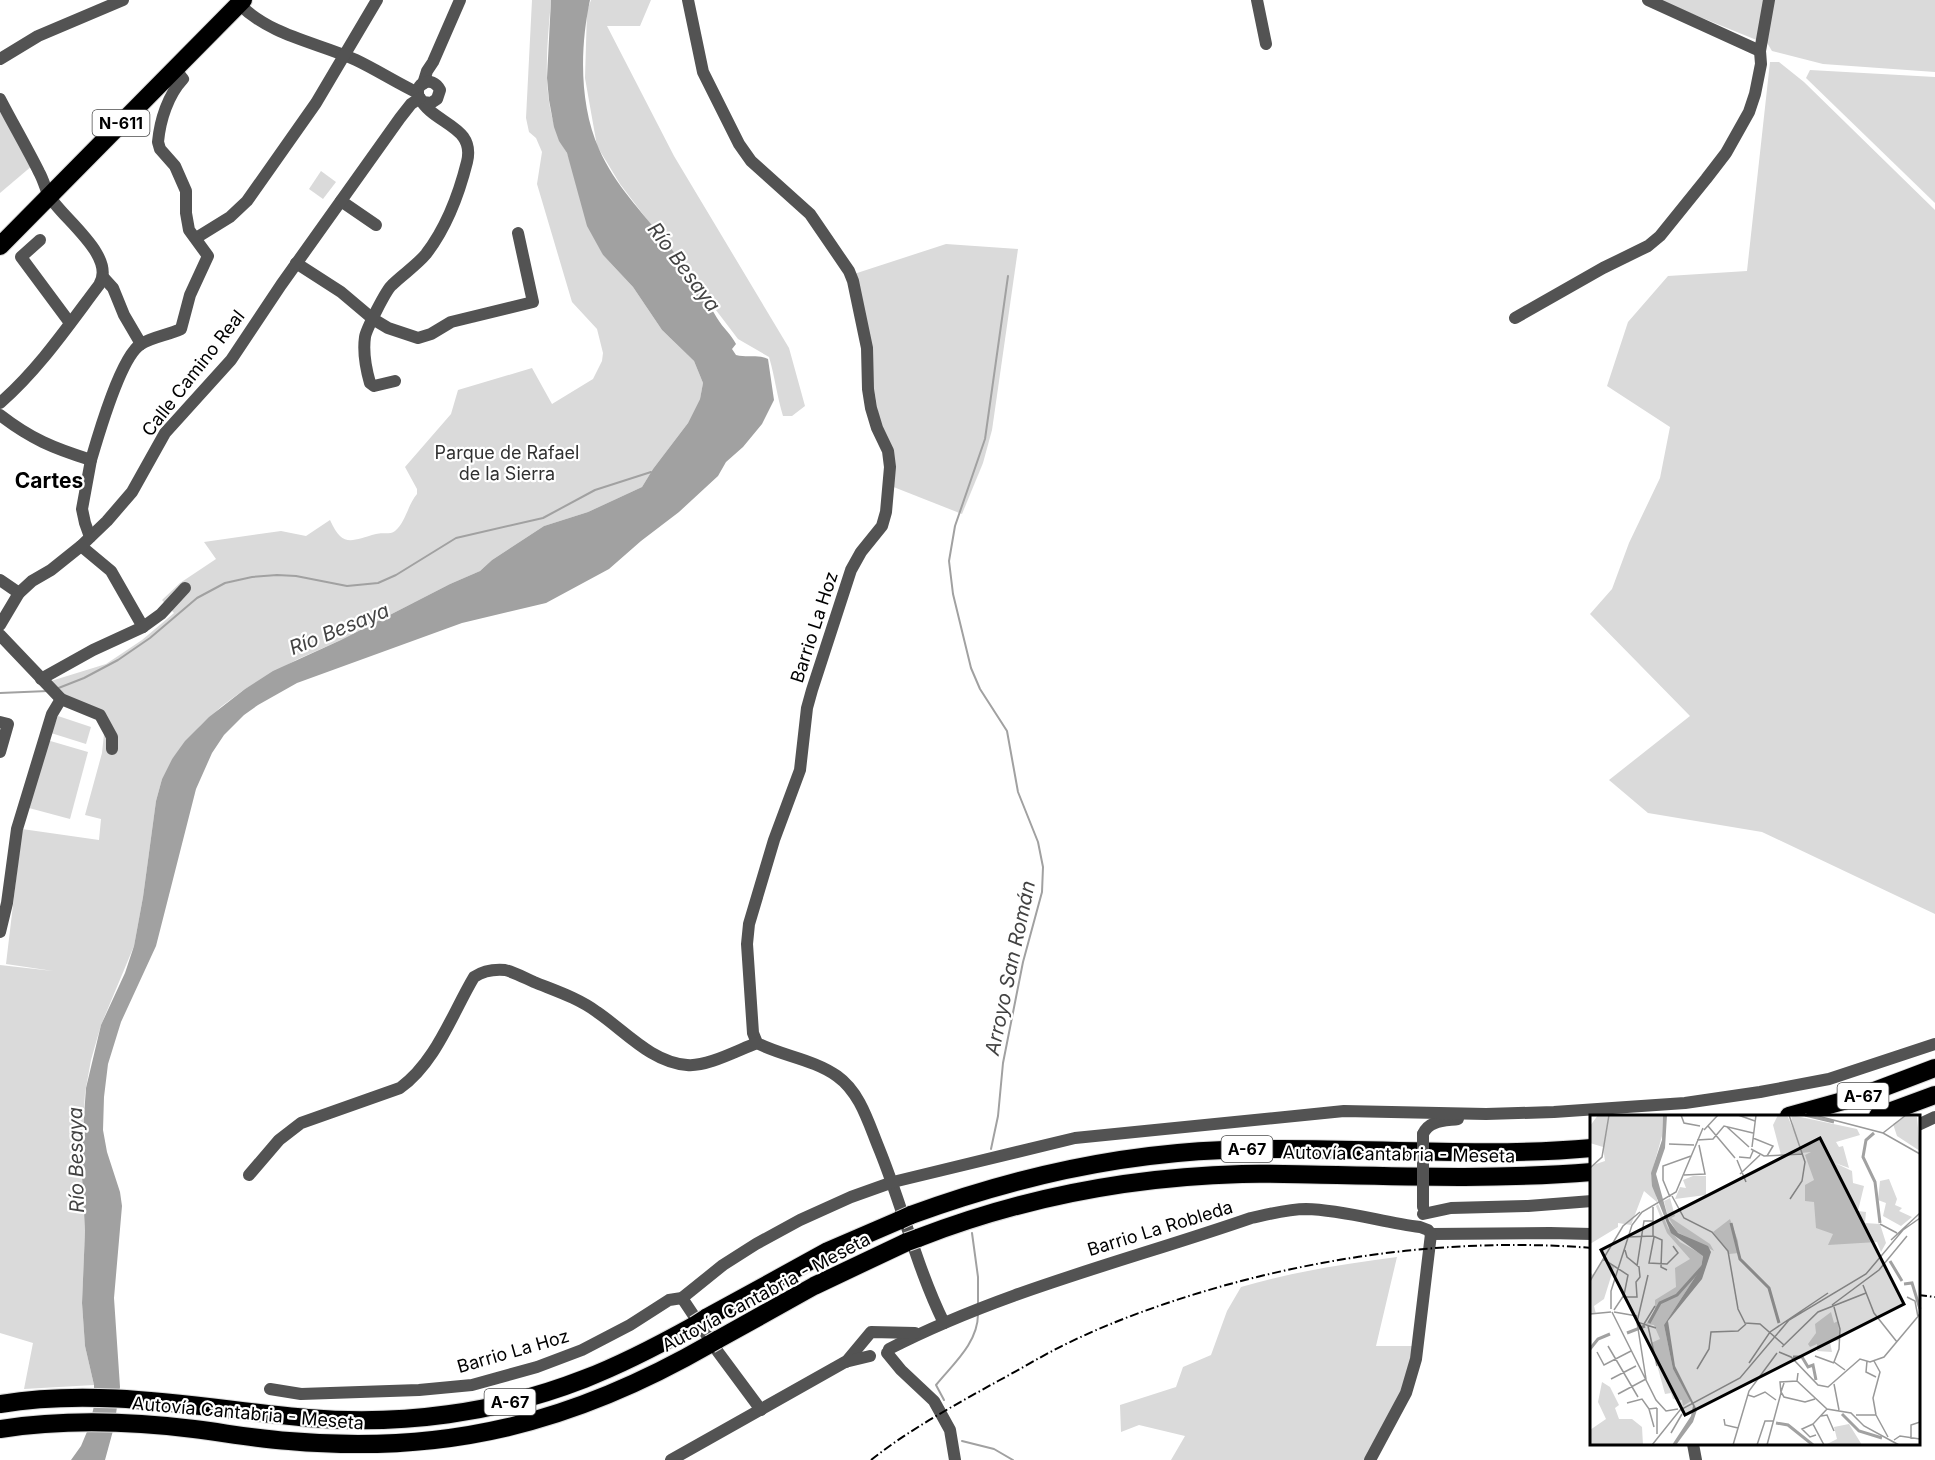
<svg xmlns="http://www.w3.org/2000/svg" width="1935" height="1460" font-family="Inter,sans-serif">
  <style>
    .green { fill: #dadada }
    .water { fill: #a1a1a1 }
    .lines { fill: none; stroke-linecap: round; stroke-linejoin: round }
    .stream { stroke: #a1a1a1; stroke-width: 2 }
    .highway-casing { stroke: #dbdbdb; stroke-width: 20 }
    .minor { stroke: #535353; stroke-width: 12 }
    .highway { stroke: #000; stroke-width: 18 }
    .rail { stroke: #000; stroke-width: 2; stroke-dasharray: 9 3 1.5 3; stroke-linecap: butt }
    .highway-bridge-casing { stroke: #dbdbdb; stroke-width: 20; stroke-linecap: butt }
    .minor-bridge { stroke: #535353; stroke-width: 12 }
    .highway-bridge { stroke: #000; stroke-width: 18 }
    .labels { text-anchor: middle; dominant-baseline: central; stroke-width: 4.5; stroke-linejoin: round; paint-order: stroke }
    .shield { fill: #fff; stroke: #4c4c4c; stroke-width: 1.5 }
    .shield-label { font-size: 16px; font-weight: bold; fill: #000 }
    .street-label { font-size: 18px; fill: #000; stroke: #fff }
    .park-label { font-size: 18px; fill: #313131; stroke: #fff }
    .water-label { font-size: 20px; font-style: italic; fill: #424242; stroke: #fff }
    .quarter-label { font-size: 21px; font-weight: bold; fill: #000; stroke: #fff }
    .inset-river { fill: none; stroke: #a1a1a1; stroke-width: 3 }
    .inset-road { fill: none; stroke: #999; stroke-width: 1.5 }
    .view { fill: #000; fill-opacity: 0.15; stroke: #000; stroke-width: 3 }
    .inset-edge { fill: none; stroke: #000; stroke-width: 3 }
  </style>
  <rect width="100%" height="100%" fill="#fff"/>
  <g class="green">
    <path d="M532,0H551C547,51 539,107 567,153L603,255L633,287L662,330L694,361L703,383L700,399L688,423L653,469L642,487L588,512L544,526L492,560L480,571L450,584L341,640L296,660L245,689L222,706L201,725L172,759L162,779L156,801L143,897L134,946L101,1025L91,1060L85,1093L81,1158L85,1231L82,1303L85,1346L94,1385L24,1389L33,1343L0,1333V965L53,971L6,964L22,829L99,840L101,819L85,815L102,753L106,715L62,694L51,681L106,664L142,640L174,613L162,600L180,583L216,559L204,542L281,531L306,536L330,520C343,549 352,540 376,534C382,532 390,535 395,531C406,522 408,504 417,494V489L405,467L451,414L458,390L532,368L552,404L593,379L602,361L603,353L597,329L572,302L537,184L542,152L536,138L529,132L526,118Z"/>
    <path d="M591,0H651L640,26H607L674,156L789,348L805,406L792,416H783C777,397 775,377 769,357L738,339L620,184L597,146L585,78L587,11Z"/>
    <polygon points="1658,0 1768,0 1759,41"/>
    <polygon points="1773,0 1935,0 1935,72 1823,64 1772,51 1766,41"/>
    <polygon points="1770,62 1779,62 1804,82 1935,210 1935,914 1762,832 1648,813 1609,780 1690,716 1590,614 1612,589 1629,543 1660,478 1670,427 1607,386 1628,322 1668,276 1747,271"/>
    <polygon points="1810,70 1935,77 1935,203 1806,78"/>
    <polygon points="0,105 33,165 0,193"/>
    <polygon points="321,171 336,182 323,199 309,189"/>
    <polygon points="946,244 1018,249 992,430 983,463 962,514 891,486 854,274"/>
    <polygon points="58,716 91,727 86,744 51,733"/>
    <polygon points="47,740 88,752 70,819 29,808"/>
    <path d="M1397,1257L1376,1346H1413L1406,1393L1373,1460H1171L1185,1436L1139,1425L1121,1432L1120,1405L1176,1387L1183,1367L1211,1355L1227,1311L1241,1287C1292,1272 1344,1264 1397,1257Z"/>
  </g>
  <path class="water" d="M551,0H590C580,47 579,104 599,149C614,184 643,213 666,242C685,266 702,292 717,318C723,328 731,334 736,344L732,349L736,355C748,358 757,354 768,359L774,400L762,424L743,447L726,462L718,476L679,512L641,541L609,569L546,603L462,623L297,683L258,705L244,715L224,735L212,753L196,789L156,946L121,1022L108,1064L104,1097L103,1130L107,1152L120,1192L122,1206L114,1298L120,1387L114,1427L105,1460H71L81,1446L89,1427L94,1406V1385L85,1346L82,1303L85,1231L81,1158L86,1088L101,1025L125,973L134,946L143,897L156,801L162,779L172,759L185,741L209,717L245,689L273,671L341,640L450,584L480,571L492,560L544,526L588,512L642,487L653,469L688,423L700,399L703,383L694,361L662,330L633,287L603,255L587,226L567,153L559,141L554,127L549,100L547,78Z"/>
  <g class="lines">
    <g class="stream">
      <polyline points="56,689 84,678 118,660 150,638 197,598 225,583 252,577 277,575 296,576 347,586 378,583 396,575 456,538 543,518 595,490 651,472"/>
      <polyline points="0,693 48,691"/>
      <polyline points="991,1149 998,1116 1003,1063 1023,962 1042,892 1043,867 1038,842 1018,792 1007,731 980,689 971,668 953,594 949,561 955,526 985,439 1008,276"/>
      <polyline points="972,1233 978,1277 978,1305"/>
      <path d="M944,1400L936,1385C953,1364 978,1343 978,1314"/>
      <polyline points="962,1441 994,1449 1013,1460"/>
    </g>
    <defs>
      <g id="highway">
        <polyline points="0,246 243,0"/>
        <polyline points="1789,1116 1861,1096 1935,1068"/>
        <polyline points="1878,1116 1935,1095"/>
        <path d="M911,1215C1012,1178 1116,1154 1224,1150C1347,1145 1469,1159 1592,1148"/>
        <path d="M918,1238C1021,1198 1131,1177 1242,1174C1274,1173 1305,1175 1337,1175C1422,1177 1507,1179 1592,1172"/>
        <polyline points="706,1318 828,1251 900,1220"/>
        <polyline points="717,1340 814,1286 907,1242"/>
        <path d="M0,1404C103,1387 206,1409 308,1418C401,1426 497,1413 584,1379C623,1364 659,1345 695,1325"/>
        <path d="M0,1429C64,1419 130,1421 194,1429C226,1433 257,1439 289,1441C446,1455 573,1423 710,1344"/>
      </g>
    </defs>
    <use href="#highway" class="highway-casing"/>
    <g class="minor">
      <path d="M688,0L703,72L739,144L751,161L810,214L849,271L853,281L867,348L868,389L871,408L877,428L888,451L890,467L886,512L882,526L861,552L851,570L812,690L807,708L800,770L774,840L749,924L747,944L753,1033L757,1043C782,1056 813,1059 837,1076C861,1093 869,1125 880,1151C903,1208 917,1268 944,1323"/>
      <polyline points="1257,0 1266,44"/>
      <polyline points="1648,0 1760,51"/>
      <path d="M239,4C271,36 316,42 356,60C377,70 397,83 418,93"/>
      <polyline points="0,59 38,36 123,0"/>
      <polyline points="423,84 427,71 433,62 460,0"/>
      <path d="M0,99C13,124 27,148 39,172C43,179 45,187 48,194C59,216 118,256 99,285C68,326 39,369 0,403"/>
      <polyline points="341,201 376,225"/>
      <polyline points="196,238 230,217 247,201 316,103 377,0"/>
      <polyline points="40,240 21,257 70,323"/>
      <polyline points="296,263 341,292 373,319 388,328 418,338 431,334 451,322 533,302 518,233"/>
      <polyline points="103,277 113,288 124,315 141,344"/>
      <polyline points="1515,318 1603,268 1648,246 1660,236 1706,179 1726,153 1749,112 1755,94 1761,64 1760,51 1769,0"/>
      <path d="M395,381L374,386L370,383C366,369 363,351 365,337C366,330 386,290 392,285C403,274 416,266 426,254C446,228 459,194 467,162C476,125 433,125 419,97C413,84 432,74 440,90L437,99L431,103L423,102"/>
      <path d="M0,415C31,439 53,448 91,460C98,436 121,356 141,344C152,337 168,335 181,329L190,295L208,256L189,230L186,213V191L175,166L160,149L158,142C160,120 168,95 183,79L175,69"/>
      <polyline points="90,537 85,523 82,509 91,460"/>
      <polyline points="81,546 111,571 143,627"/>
      <polyline points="0,580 19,593"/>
      <polyline points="0,625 19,593 32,581 51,570 81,546 107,521 132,492 165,433 231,360 281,285 400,118 411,104 420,98"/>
      <polyline points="0,635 61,699 100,715 112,737 112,749"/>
      <polyline points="41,679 93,650 143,627 161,614 185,588"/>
      <polyline points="0,722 8,724 0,752"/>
      <polyline points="0,932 7,903 17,829 52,714 61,699"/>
      <polyline points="1918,1125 1935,1117"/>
      <path d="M1423,1134C1429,1120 1445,1121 1458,1119"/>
      <path d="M249,1175L279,1140L301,1123L400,1088C436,1062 452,1014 474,977C483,971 493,969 505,970C514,972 525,978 534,982C556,991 578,998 597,1012C625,1031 651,1062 687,1065C707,1067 738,1050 757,1043"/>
      <polyline points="1423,1214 1451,1208 1528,1206 1592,1201"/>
      <polyline points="682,1298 718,1352 761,1410"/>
      <path d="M889,1349C1004,1290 1130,1260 1251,1218C1269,1214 1288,1209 1306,1209C1344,1210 1382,1222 1420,1227L1428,1230L1431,1234L1550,1233L1592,1234"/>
      <polyline points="887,1353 901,1370 934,1401 950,1430 955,1460"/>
      <polyline points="846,1362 871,1332 915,1333"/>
      <polyline points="270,1389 301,1394 419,1390 472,1385 537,1367 582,1350 630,1325 669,1300 682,1298 723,1265 756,1244 800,1220 851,1197 893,1182 1075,1138 1344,1111 1486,1114 1554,1112 1685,1103 1760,1092 1829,1079 1935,1044"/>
      <polyline points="1693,1444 1696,1460"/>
      <polyline points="671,1460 845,1362 870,1356"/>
      <polyline points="1370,1460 1406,1393 1416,1359 1431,1234"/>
    </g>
    <use href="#highway" class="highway"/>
    <g class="rail">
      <polyline points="1918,1295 1935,1297"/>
      <path d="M871,1460C910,1429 955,1405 998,1381C1021,1369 1043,1355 1066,1344C1115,1320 1167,1302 1219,1287C1340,1253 1466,1238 1592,1248"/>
    </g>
    <defs>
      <g id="highway-bridge">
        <polyline points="900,1220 911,1215"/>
        <polyline points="907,1242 918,1238"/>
        <polyline points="695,1325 706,1318"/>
        <polyline points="710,1344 717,1340"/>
      </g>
    </defs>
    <use href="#highway-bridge" class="highway-bridge-casing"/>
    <polyline class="minor-bridge" points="1423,1207 1423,1134"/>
    <use href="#highway-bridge" class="highway-bridge"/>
  </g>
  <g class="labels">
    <g class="shield">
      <rect x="92.5" y="110" width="57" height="26" rx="4.5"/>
      <rect x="1837.5" y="1083" width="51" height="26" rx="4.5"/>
      <rect x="1221.5" y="1136" width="51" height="26" rx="4.5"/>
      <rect x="484.5" y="1389" width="51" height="26" rx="4.5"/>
    </g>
    <g class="shield-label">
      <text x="121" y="123">N-611</text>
      <text x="1863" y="1096">A-67</text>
      <text x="1247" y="1149">A-67</text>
      <text x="510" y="1402">A-67</text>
    </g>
    <g class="street-label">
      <text transform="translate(193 373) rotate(-52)">Calle Camino Real</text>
      <text transform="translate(814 627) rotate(-72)">Barrio La Hoz</text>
      <text transform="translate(1399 1154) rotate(1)">Autovía Cantabria - Meseta</text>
      <text transform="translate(1160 1228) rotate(-17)">Barrio La Robleda</text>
      <text transform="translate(766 1292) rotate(-28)">Autovía Cantabria - Meseta</text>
      <text transform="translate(513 1351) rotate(-16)">Barrio La Hoz</text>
      <text transform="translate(248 1413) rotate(5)">Autovía Cantabria - Meseta</text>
    </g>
    <g class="park-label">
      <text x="507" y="452">Parque de Rafael<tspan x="507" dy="21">de la Sierra</tspan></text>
    </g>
    <g class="water-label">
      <text transform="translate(684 267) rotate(53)">Río Besaya</text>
      <text transform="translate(339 629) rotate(-22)">Río Besaya</text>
      <text transform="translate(1010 968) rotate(-78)">Arroyo San Román</text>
      <text transform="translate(76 1160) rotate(-91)">Río Besaya</text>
    </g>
    <g class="quarter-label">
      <text x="49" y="480">Cartes</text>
    </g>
  </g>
  <g transform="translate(1590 1115)">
    <rect width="330" height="330" fill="#fff"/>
    <path d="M8,0H73L72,21L61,60L68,88L54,76L41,110L28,108V112L0,129V51L15,46L13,32L0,28V11ZM188,0H197L204,16L201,0L267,14L270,20L246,27L249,32L253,31L259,53L245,48L262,56L263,68L274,71L268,96L276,97L275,108L290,109L296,128L291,137L287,127L238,130L243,119L226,113L224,87L215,86V70L224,65L215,40L221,37L191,40L183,10ZM316,1L327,2L330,36L307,21L303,9ZM103,61H116V80L85,84L90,72L96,73L93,65ZM299,64L307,84L305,90L312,93L309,96L322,102L311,111L293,101L296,88L288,85L290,66ZM80,83L85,101L81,103L120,129L124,136L87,117L78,102L74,86ZM68,89L78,113L90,127L113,140L111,153L74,210L83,254L101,286L93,291L92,285L83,284L81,278L75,279L61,228L70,224L64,210L56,209L65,195V185L86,172L85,153L100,144L77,118L66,91ZM140,104L148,126L149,138L139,139L123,117ZM13,145L24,152L14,184L4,191L6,199H0V157L3,160ZM241,197L244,208L248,206L250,225L240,227L242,237L227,236V229L220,232L218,229L226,218L225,209ZM12,267L20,272L29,290L25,293L29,304H42L52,312L53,330H0V315L16,304L8,287ZM259,309L272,330H235L247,324L244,312Z" fill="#dadada"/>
    <path d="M73,0H77L75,33L66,59L79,106L88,118L118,131L121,137L112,164L78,206L85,251L107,295L103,307L86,330H82L101,301L103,291L83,254L74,210L111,153L113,141L81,118L62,71L61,58L72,25Z" fill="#a1a1a1"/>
    <path class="inset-river" d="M215,0L244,7M284,18L276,25L273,42L285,67L290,108M141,108L150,144L179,173L189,208M300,146L312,166M314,169L322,168L330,194M59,208L70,188L87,180L113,151M37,218L55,211M0,234L8,224L20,219M203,242H212L218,252L223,250L226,265M252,299L269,316L292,323M186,308L198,310L223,330"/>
    <path class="inset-road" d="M91,0L94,8L110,11M148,0L165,6M199,0L215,47L212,66L200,84M224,0L293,18L330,39M118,11L145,43M137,12L159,32M114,15L128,0M293,18L316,0M163,23L183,31L177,41M107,25L123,24L134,11L163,18M79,29L104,30M162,32L166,0M161,34L174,41L213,39M149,42L160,43L163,36M147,45L156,67M0,53L12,42L19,0M150,59L170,40M94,60L115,59L109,30M82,81L94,103L122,117L138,136L148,194L155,208L170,209L194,230M80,82L73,65V51L101,41M63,92V121L72,125L71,152L77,155M290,109L307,118M38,122L63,121M64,122L59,148L77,149L88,138L83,131M301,125L330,98M13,144L38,160L34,180L24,195M47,151L54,106H63M0,166L33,111L50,97M273,170L284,198L307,227M33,182H47L46,167L50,162L49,152L37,142L35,135M317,182L325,186L328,202M242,190L289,155L317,121M244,192L250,214L249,234L244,247L255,255M21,194V176L42,110L52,97L86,77L113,13M22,197L66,285L76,296L88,294M24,197L47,201M0,199L21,197M47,207L66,213M54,209L65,191M58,211L67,251M18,231L48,282M192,232L228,197L276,178M7,237L14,250L41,236M189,237L201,242L228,270L238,272L270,244L280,247L294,242L330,199M225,241L244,248M277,246L276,257L286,262M284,246L290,257L283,283L286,300M159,248L180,217L238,178M107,254L119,234L121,217L148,216L156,209M21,264L46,251M207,266L237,294L261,298L274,311L309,330M194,268L191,277L194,282L215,287L225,284M244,269L249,295M28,279L56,264L47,207L58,160M158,280L164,282L175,277L186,285M37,288L52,284L59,294L67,293M59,294L64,312M266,300H286M286,300L298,322M231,301L237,300L244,316M134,304L135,310L148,313M223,309L212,314L220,322L226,320M81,318L92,299M67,319V293M321,324V310L330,307M304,325L310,321L330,324M62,330L90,295L150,263L199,205L276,159L313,115L330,103M143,330L159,276L187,238M167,330L175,306H183M177,330L191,278L190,267L207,266L208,258M234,330L223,309L237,294"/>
    <path class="view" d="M230,23L314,189L95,300L11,135Z"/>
    <rect width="330" height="330" class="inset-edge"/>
  </g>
</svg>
